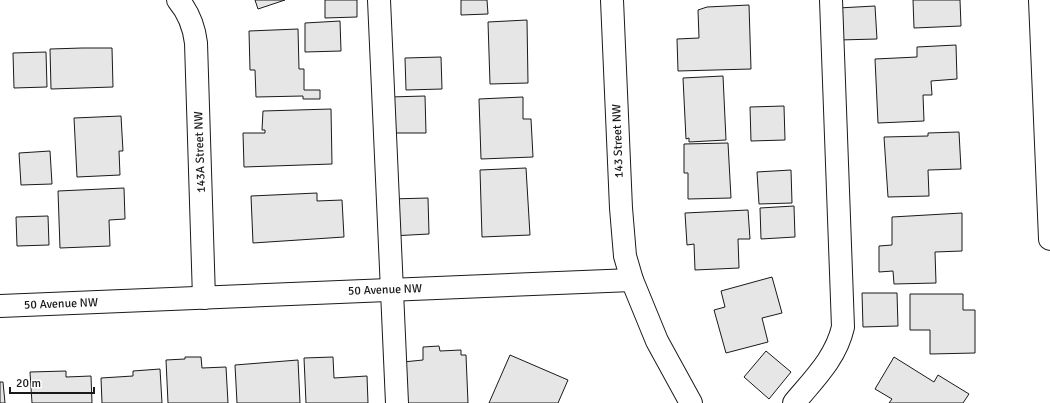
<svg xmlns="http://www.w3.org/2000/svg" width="1050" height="403" font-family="Signika,sans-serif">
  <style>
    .building { fill: #e6e6e6; stroke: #1a1a1a }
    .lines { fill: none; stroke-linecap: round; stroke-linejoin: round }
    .minor-casing { stroke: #1a1a1a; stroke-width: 24 }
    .minor { stroke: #fff; stroke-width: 22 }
    .labels { text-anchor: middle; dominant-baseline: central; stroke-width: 3; stroke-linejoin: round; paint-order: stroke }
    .street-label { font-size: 12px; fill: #1a1a1a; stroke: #fff }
  </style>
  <rect width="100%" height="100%" fill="#fff"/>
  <g class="building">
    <polygon points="255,0 285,0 258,9"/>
    <polygon points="325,0 357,0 357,17 325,18"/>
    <polygon points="461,0 487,0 488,14 461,15"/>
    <polygon points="913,0 960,0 961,26 914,28"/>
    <polygon points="749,5 751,69 678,71 677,39 699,38 698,10 707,7"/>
    <polygon points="875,6 877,39 839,40 838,8"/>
    <polygon points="527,20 528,83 490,84 488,22"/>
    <polygon points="340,21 341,51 305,52 305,23"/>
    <polygon points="298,29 299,69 304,69 304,90 320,90 320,99 303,99 303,96 256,97 255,70 250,70 249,31"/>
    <polygon points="956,45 957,79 931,81 932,95 923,95 924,121 878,123 875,59 917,57 917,47"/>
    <polygon points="82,48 112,48 113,87 51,89 50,49"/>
    <polygon points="46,52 47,87 14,88 13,53"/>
    <polygon points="441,57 442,89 406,90 405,58"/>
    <polygon points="723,76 726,140 689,142 689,138 686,139 683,78"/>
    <polygon points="425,96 426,133 390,133 389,97"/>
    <polygon points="523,97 523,119 531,119 533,157 481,159 479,99"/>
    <polygon points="784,106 785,140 751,141 750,107"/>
    <polygon points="331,109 332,164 244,167 243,133 265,133 265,130 262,130 263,111"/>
    <polygon points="121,116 123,151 119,151 120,175 77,177 74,118"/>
    <polygon points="959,132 961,169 928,170 929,196 888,197 884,137 928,136 928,133"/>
    <polygon points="728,143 731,198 688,199 688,173 684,173 684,144"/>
    <polygon points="50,151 52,184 21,185 19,153"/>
    <polygon points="526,168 530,235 482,237 480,170"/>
    <polygon points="791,170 792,203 759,204 757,172"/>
    <polygon points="124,188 125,219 109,220 110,246 60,248 58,191"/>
    <polygon points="317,193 317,201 342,200 344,237 253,243 251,196"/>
    <polygon points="428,198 429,234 391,236 390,199"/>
    <polygon points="794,206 795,237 761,239 760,208"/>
    <polygon points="748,210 750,239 738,239 739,268 695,270 694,244 687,245 685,213"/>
    <polygon points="962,213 962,251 935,252 936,283 894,284 893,271 879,272 879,246 892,245 892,217"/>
    <polygon points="48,216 49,245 17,246 16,217"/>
    <polygon points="772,277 782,313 762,318 768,342 726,353 714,310 725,307 721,291"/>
    <polygon points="862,293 897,293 898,326 863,327"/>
    <polygon points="910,294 963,294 963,310 975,310 975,353 930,354 930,330 910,330"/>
    <polygon points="439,346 440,351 461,350 461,355 466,355 468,403 400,403 403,362 423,360 423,347"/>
    <polygon points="766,351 791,372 769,399 744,377"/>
    <polygon points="510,355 568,380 558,403 489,403"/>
    <polygon points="185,357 201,357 202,368 226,367 228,403 168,403 166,360 185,359"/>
    <polygon points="333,357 334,378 367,376 368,403 306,403 304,358"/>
    <polygon points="894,357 934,382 938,375 969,394 963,403 889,403 892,399 875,389"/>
    <polygon points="298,360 300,403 237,403 235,365"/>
    <polygon points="160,369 162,403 102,403 101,378 133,376 133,371"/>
    <polygon points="66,371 66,377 91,376 92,403 32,403 30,372"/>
    <polygon points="0,382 3,382 5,403 0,403"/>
  </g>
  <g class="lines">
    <defs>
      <g id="minor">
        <path d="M178,0C189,13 194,26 196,43L204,298"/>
        <polyline points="379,0 397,403"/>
        <polyline points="612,0 621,208 625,256 632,280 657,341 691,403"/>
        <polyline points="1040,0 1050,239"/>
        <polyline points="0,306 632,280"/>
        <path d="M794,403C814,379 836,358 843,327L831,0"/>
      </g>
    </defs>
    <use href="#minor" class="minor-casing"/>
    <use href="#minor" class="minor"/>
  </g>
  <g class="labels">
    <g class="street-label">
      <text transform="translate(618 141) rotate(-92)">143 Street NW</text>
      <text transform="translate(200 152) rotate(-92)">143A Street NW</text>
      <text transform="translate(385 290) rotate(-2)">50 Avenue NW</text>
      <text transform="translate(61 304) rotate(-2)">50 Avenue NW</text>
    </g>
  </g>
  <path d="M10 387v6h84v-6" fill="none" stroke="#1a1a1a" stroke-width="2"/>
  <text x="16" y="387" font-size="12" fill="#1a1a1a" stroke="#ffffff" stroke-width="3" paint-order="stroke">20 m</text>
</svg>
